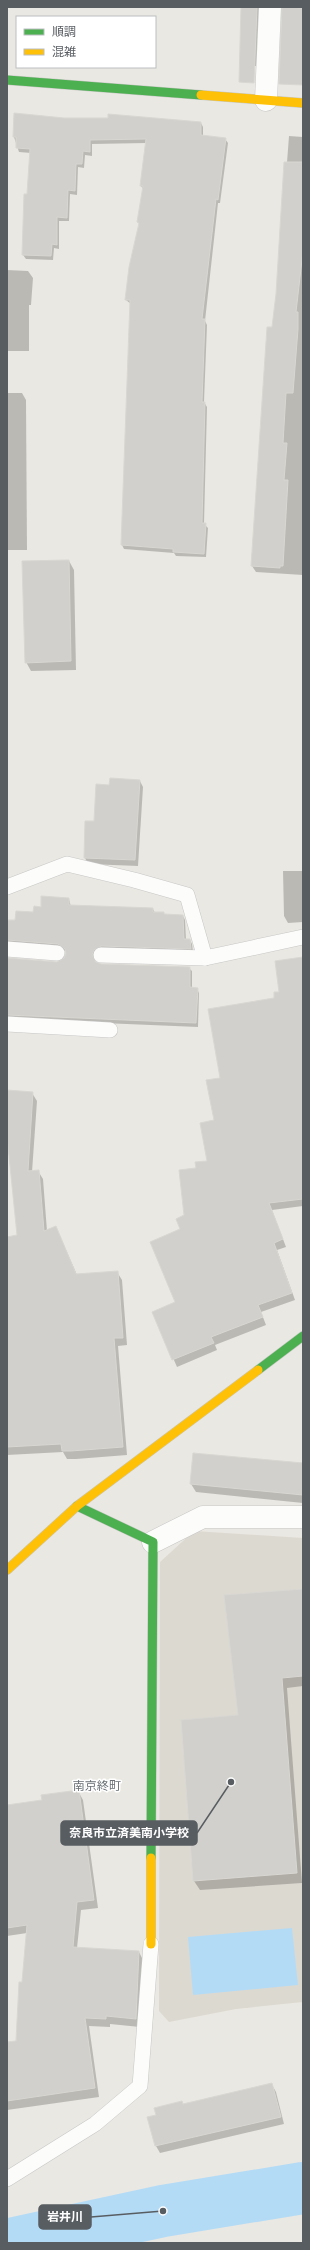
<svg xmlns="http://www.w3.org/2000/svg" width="310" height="2250" font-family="'Varela Round','Noto Sans JP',sans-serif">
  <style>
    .education { fill: #dcd9d1 }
    .water { fill: #b4dbf6 }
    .shadow { fill: #0003 }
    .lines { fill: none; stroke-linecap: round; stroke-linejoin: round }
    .river { stroke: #b4dbf6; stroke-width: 52 }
    .building { fill: #d1d0cc; stroke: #d9d7d2 }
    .lane-casing { stroke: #c7c7c7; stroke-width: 16 }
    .street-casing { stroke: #c7c7c7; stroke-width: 23 }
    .fast-casing { stroke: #c5c6c4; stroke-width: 10 }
    .slow-casing { stroke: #c5c6c4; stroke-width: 10 }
    .lane { stroke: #fcfcfb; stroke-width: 15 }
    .street { stroke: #fcfcfb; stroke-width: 22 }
    .fast { stroke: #4caf50; stroke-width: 9 }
    .slow { stroke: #ffc107; stroke-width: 9 }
    .labels { text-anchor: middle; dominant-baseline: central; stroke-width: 3; stroke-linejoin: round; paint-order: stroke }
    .neighbourhood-label { font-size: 12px; fill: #696f74; stroke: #fff }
    .leader { fill: none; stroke: #585d62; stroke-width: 1.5 }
    .callout-dot { fill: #585d62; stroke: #fff; stroke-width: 1.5 }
    .callout { fill: #585d62; stroke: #585d62; stroke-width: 1.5 }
    .callout-label { font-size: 12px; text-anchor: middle; font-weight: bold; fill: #fff }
  </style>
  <rect width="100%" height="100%" fill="#eae8e2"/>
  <polygon class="education" points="194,1531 303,1538 303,2002 236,2009 169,2022 159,2011 160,1562"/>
  <polygon class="water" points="292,1928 298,1985 193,1995 188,1937"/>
  <g class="shadow">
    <polygon points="242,7 264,7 258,66 243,66"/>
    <polygon points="64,119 201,123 203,127 203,136 225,139 228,143 220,203 218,203 205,321 207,325 204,402 207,407 204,524 208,528 206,557 176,556 174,553 124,549 122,545 131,304 126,300 140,225 138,222 143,189 141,186 147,143 92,144 92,156 85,155 84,168 78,167 77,195 70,194 69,221 59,221 59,249 54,248 53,260 26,259 23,255 25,195 28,195 31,153 19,152 14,137"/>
    <polygon points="289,136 303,137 303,575 256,572 252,566 277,294"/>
    <polygon points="7,270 28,271 33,278 31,305 29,305 29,351 7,351"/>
    <polygon points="7,393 22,393 26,400 27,550 7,550"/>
    <polygon points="69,561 74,570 76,670 31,671 26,662"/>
    <polygon points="140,781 143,787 138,866 88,864 85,858 95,822 110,786"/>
    <polygon points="302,818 303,922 288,923 284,916 283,871 302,871"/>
    <polygon points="69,899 71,907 153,909 155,913 163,913 165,915 183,916 185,920 186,940 190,940 192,944 193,952 95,954 94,960 95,963 101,965 189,968 192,971 192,988 197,989 199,993 198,1027 7,1019 7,959 56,963 65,959 66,952 61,948 7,945 7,928 42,908"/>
    <polygon points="303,958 303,1206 272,1210 286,1247 277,1250 295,1300 261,1312 266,1325 215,1345 217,1350 177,1367 153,1312 176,1303 181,1230 197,1169 208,1161 221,1078"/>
    <polygon points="7,1091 32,1093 37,1101 32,1172 38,1171 43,1179 47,1231 60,1236 77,1275 117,1272 122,1280 127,1345 118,1346 127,1455 76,1459 67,1459 63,1452 7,1455 7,1238 18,1236 7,1138"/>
    <polygon points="194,1454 303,1464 303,1503 196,1492 191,1484"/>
    <polygon points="303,1590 303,1686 287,1688 302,1883 200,1890 194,1881 239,1716"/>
    <polygon points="78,1791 83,1800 98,1908 81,1910 77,1948 139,1952 143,1960 140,2027 110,2024 110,2027 89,2026 99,2097 7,2110 7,2043 17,2041 27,1933 7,1936 7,1806 43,1801"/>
    <polygon points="272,2085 276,2092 284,2124 160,2153 156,2146"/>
  </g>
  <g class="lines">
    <polyline class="river" points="15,2243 163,2211 303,2188"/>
  </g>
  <g class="building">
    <polygon points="241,7 257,7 254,83 239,82"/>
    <polygon points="282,7 303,8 303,85 279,84"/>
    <polygon points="14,113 64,118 108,118 108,114 201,122 201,135 226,138 218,200 216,199 202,319 205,319 202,402 205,402 202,523 206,523 204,554 173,552 173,549 121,545 130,300 125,300 129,267 139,223 137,222 143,186 140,186 146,139 90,140 90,152 83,151 82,164 76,164 75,191 68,190 67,218 57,217 57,245 52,244 51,256 22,255 24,194 27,194 30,149 16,148 16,137 13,137"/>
    <polygon points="284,162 303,162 303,251 296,312 298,312 298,329 293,393 286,393 283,443 287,443 284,480 288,480 283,566 280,566 280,568 251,566 267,327 272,327 276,294"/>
    <polygon points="69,560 71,661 25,663 22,561"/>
    <polygon points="110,778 140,780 135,860 84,858 85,821 94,821 96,784 109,785"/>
    <polygon points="41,896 69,898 69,905 153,908 153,912 164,912 164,914 183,915 184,939 190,939 191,949 101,946 94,950 92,955 96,962 101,964 190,967 190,987 198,988 196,1023 7,1015 7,958 57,962 64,958 66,954 65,949 58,944 7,940 7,920 15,920 16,911 33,912 34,906 41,907"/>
    <polygon points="303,957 303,1199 269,1203 283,1239 274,1243 292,1293 258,1305 263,1317 211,1337 214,1343 172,1360 152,1312 175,1302 150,1242 180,1229 176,1219 184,1215 179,1170 196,1168 195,1162 207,1161 200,1123 214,1120 206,1080 220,1078 208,1009 274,998 274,992 279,992 275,961"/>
    <polygon points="7,1090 33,1092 28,1171 39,1170 44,1231 56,1226 76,1274 118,1271 123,1338 114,1338 123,1447 71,1451 62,1451 61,1444 7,1447 7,1237 17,1235 7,1136"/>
    <polygon points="193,1453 303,1463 303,1495 190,1484"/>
    <polygon points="303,1589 303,1676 282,1678 297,1873 193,1881 181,1720 238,1715 224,1595"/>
    <polygon points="79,1790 94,1900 77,1902 73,1947 139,1951 136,2019 106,2016 106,2019 85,2018 95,2088 7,2101 7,2042 16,2041 19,1982 22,1982 27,1925 7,1928 7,1805 42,1800 41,1795"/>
    <polygon points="272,2083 281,2117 155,2146 147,2117 156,2115 154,2108 182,2101 183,2104"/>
  </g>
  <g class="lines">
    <defs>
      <g id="lane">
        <polyline points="7,887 67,864 134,880 187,895 205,958 303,937"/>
        <polyline points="7,949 57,953"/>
        <polyline points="101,955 205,958"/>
        <polyline points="7,1024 110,1030"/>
        <polyline points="7,2179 95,2124 140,2086 151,1944"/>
      </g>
      <g id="street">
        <polyline points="266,100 270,7"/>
        <polyline points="153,1542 203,1517 303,1517"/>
      </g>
      <g id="fast">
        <polyline points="7,80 201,95"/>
        <polyline points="258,1370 303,1336"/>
        <polyline points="77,1506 153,1542 151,1858"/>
      </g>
      <g id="slow">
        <polyline points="201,95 303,103"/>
        <polyline points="7,1570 77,1506 258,1370"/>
        <polyline points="151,1944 151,1858"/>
      </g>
    </defs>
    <use href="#lane" class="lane-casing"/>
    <use href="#street" class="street-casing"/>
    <use href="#fast" class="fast-casing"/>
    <use href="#slow" class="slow-casing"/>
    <use href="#lane" class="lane"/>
    <use href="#street" class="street"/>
    <use href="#fast" class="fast"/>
    <use href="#slow" class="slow"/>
  </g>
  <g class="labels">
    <g class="neighbourhood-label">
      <text x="97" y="1786">南京終町</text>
    </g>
  </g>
  <path class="leader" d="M231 1782L197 1833M163 2211L91 2217"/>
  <g class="callout-dot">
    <circle cx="231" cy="1782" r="4"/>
    <circle cx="163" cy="2211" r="4"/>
  </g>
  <g class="callout">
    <rect x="61" y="1821" width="136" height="24" rx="4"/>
    <rect x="39" y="2205" width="52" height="24" rx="4"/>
  </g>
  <g class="callout-label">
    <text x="129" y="1837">奈良市立済美南小学校</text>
    <text x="65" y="2221">岩井川</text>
  </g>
  <rect width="310" height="2250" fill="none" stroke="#585d62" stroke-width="16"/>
  <rect x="16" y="16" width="140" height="52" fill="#ffffff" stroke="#bcbec0"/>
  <rect x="24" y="29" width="20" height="6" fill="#4caf50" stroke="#bcbec0"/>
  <text x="52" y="36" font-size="12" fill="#585d62">順調</text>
  <rect x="24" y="49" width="20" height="6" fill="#ffc107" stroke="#bcbec0"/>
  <text x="52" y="56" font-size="12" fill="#585d62">混雑</text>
</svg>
